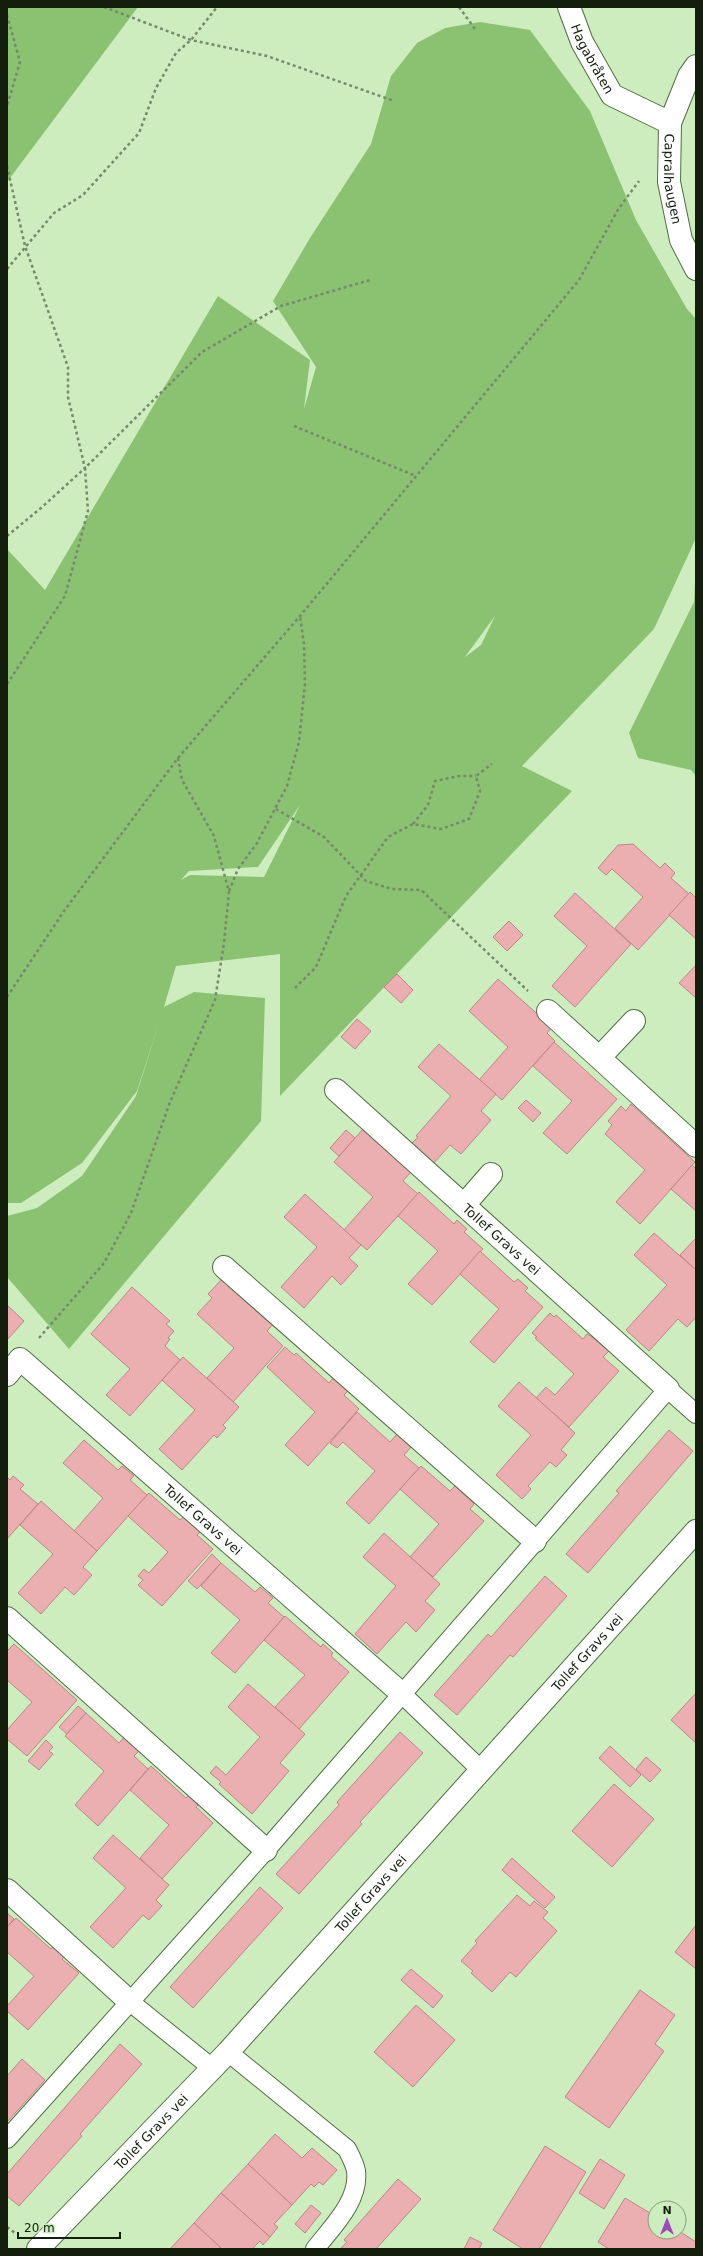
<svg xmlns="http://www.w3.org/2000/svg" width="703" height="2256" font-family="'DejaVu Sans',sans-serif">
  <style>
    .green { fill: #8bc272; fill-rule: evenodd }
    .building { fill: #ebafb2; stroke: #be8587 }
    .lines { fill: none; stroke-linecap: round; stroke-linejoin: round }
    .lane-casing { stroke: #506d44; stroke-width: 20 }
    .street-casing { stroke: #506d44; stroke-width: 24 }
    .path { stroke: #748a6a; stroke-width: 2.5; stroke-dasharray: 3 3; stroke-linecap: butt }
    .lane { stroke: #fff; stroke-width: 18 }
    .street { stroke: #fff; stroke-width: 22 }
    .labels { text-anchor: middle; dominant-baseline: central; stroke-width: 3.5; stroke-linejoin: round; paint-order: stroke }
    .street-label { font-size: 13px; fill: #131e0d; stroke: #cdedbf }
  </style>
  <rect width="100%" height="100%" fill="#cdedbf"/>
  <g class="green">
    <polygon points="7,7 138,7 7,182"/>
    <path d="M480,22L530,30L590,111L636,220L687,309L696,319V538L654,629L522,766L572,791L280,1096V954L176,966L164,1007L194,992L265,998L261,1121L69,1349L7,1277V1216L37,1208L82,1176L136,1096L159,1023L137,1091L82,1163L21,1203H7V549L45,590L218,296L310,360L304,409L316,367L273,301L310,238L371,144L391,76L417,43L445,28ZM495,616L481,645L465,657ZM300,805L264,877L190,875L181,880L189,871L258,867Z"/>
    <polygon points="696,564 696,776 691,770 638,758 629,733 694,602"/>
  </g>
  <g class="building">
    <polygon points="633,844 660,868 665,863 675,873 671,878 689,894 638,950 615,928 643,897 612,869 606,875 598,868 618,845"/>
    <polygon points="690,892 696,898 696,939 669,915"/>
    <polygon points="575,893 631,944 575,1007 552,986 587,946 554,916"/>
    <polygon points="509,921 523,935 507,951 493,937"/>
    <polygon points="696,965 696,998 679,983"/>
    <polygon points="397,974 413,990 401,1003 384,987"/>
    <polygon points="498,979 552,1027 547,1033 555,1041 502,1100 479,1080 508,1047 469,1011"/>
    <polygon points="357,1019 371,1031 355,1049 341,1037"/>
    <polygon points="554,1042 617,1099 567,1154 543,1133 572,1101 533,1066"/>
    <polygon points="439,1044 496,1094 481,1111 491,1120 461,1154 450,1145 433,1164 411,1144 418,1137 416,1136 451,1096 418,1067"/>
    <polygon points="526,1100 541,1113 533,1122 518,1108"/>
    <polygon points="631,1104 695,1162 640,1224 616,1202 645,1170 605,1134 612,1125 608,1121 621,1106 626,1111"/>
    <polygon points="363,1129 411,1172 403,1181 418,1194 367,1250 344,1230 373,1197 334,1162"/>
    <polygon points="346,1130 355,1138 339,1156 330,1148"/>
    <polygon points="692,1165 696,1169 696,1211 671,1189"/>
    <polygon points="419,1192 454,1224 457,1220 467,1229 464,1232 483,1249 432,1305 408,1284 438,1251 398,1216"/>
    <polygon points="305,1194 361,1245 349,1258 358,1266 341,1285 332,1276 304,1308 281,1287 317,1247 284,1217"/>
    <polygon points="654,1233 696,1270 696,1317 687,1327 678,1319 649,1351 626,1330 667,1285 634,1255"/>
    <polygon points="696,1238 696,1270 680,1255"/>
    <polygon points="480,1251 514,1282 518,1279 528,1288 525,1291 543,1307 494,1363 470,1342 499,1309 460,1274"/>
    <polygon points="223,1278 274,1323 267,1331 283,1346 233,1402 207,1378 234,1348 197,1314 212,1298 208,1294"/>
    <polygon points="132,1287 170,1321 166,1324 174,1331 168,1338 170,1339 165,1346 180,1360 130,1416 106,1395 130,1369 91,1334"/>
    <polygon points="7,1305 24,1321 7,1340"/>
    <polygon points="550,1313 554,1317 556,1315 583,1339 587,1334 592,1337 609,1351 603,1357 619,1371 569,1427 536,1398 546,1387 555,1395 574,1374 535,1338 537,1337 532,1333"/>
    <polygon points="285,1347 294,1355 296,1353 329,1383 334,1377 349,1390 344,1395 359,1409 308,1466 285,1445 315,1412 267,1367"/>
    <polygon points="183,1357 239,1407 223,1425 226,1428 217,1438 214,1435 182,1470 159,1449 195,1410 162,1380"/>
    <polygon points="519,1382 575,1433 561,1450 567,1455 556,1467 550,1462 528,1486 531,1489 522,1499 496,1475 531,1435 498,1406"/>
    <polygon points="357,1412 390,1442 397,1434 411,1447 404,1455 419,1468 369,1524 346,1503 375,1471 343,1442 337,1448 330,1443"/>
    <polygon points="669,1430 693,1451 588,1573 566,1554 619,1493 616,1491"/>
    <polygon points="84,1440 118,1470 122,1466 134,1476 130,1480 147,1495 97,1551 74,1531 103,1498 63,1463"/>
    <polygon points="421,1466 450,1491 455,1486 474,1504 470,1509 484,1521 433,1577 410,1557 439,1524 400,1489"/>
    <polygon points="13,1476 24,1485 20,1489 38,1504 7,1539 7,1477 10,1480"/>
    <polygon points="149,1493 180,1520 184,1516 201,1531 197,1535 213,1549 162,1606 138,1585 143,1580 138,1576 144,1569 149,1573 168,1552 128,1516"/>
    <polygon points="41,1501 97,1551 83,1567 92,1575 74,1595 65,1587 41,1614 18,1593 53,1554 20,1525"/>
    <polygon points="384,1533 440,1584 425,1601 435,1610 416,1632 406,1622 377,1654 355,1634 396,1586 363,1557"/>
    <polygon points="212,1554 221,1563 197,1589 188,1581"/>
    <polygon points="221,1563 255,1592 260,1587 273,1598 268,1603 284,1617 235,1673 211,1653 240,1620 201,1586"/>
    <polygon points="545,1576 567,1596 513,1657 510,1655 457,1715 434,1695 488,1634 491,1637"/>
    <polygon points="285,1616 321,1647 323,1644 333,1653 331,1656 349,1672 299,1729 275,1707 305,1675 264,1640"/>
    <polygon points="14,1644 77,1700 27,1756 7,1739 7,1730 32,1702 7,1680 7,1651"/>
    <polygon points="248,1684 305,1734 280,1763 289,1771 252,1814 219,1784 221,1782 210,1773 216,1766 226,1775 260,1737 228,1707"/>
    <polygon points="696,1693 696,1743 671,1720"/>
    <polygon points="78,1706 86,1713 67,1734 59,1727"/>
    <polygon points="86,1713 119,1743 126,1735 141,1749 134,1756 148,1769 98,1826 75,1805 104,1771 65,1736"/>
    <polygon points="400,1732 423,1753 360,1822 362,1824 299,1894 276,1874 339,1805 337,1802"/>
    <polygon points="46,1740 53,1747 49,1751 53,1754 39,1770 28,1761"/>
    <polygon points="610,1746 641,1775 630,1787 599,1758"/>
    <polygon points="646,1757 661,1770 650,1782 636,1769"/>
    <polygon points="151,1766 186,1798 189,1795 199,1804 196,1807 213,1823 162,1879 140,1858 169,1825 130,1790"/>
    <polygon points="614,1784 654,1819 612,1867 572,1831"/>
    <polygon points="113,1835 169,1885 156,1900 162,1906 149,1920 143,1915 113,1948 90,1927 126,1888 93,1858"/>
    <polygon points="512,1858 555,1897 545,1908 502,1870"/>
    <polygon points="260,1887 283,1908 193,2008 170,1987"/>
    <polygon points="517,1895 530,1906 534,1901 548,1912 543,1918 557,1931 516,1977 510,1972 492,1992 471,1973 473,1971 461,1961 477,1943 475,1941"/>
    <polygon points="7,1913 14,1919 7,1927"/>
    <polygon points="16,1918 51,1949 56,1943 67,1953 62,1959 79,1973 28,2030 7,2011 7,2006 34,1976 7,1952 7,1927"/>
    <polygon points="696,1925 696,1969 675,1952"/>
    <polygon points="411,1969 443,1996 433,2008 401,1980"/>
    <polygon points="640,1990 675,2015 655,2044 664,2051 609,2128 565,2097"/>
    <polygon points="416,2005 455,2040 413,2087 374,2052"/>
    <polygon points="120,2044 142,2064 80,2134 82,2136 19,2206 7,2196 7,2174"/>
    <polygon points="22,2059 45,2080 7,2122 7,2076"/>
    <polygon points="275,2134 302,2158 312,2148 337,2170 323,2185 319,2182 314,2187 311,2184 292,2205 248,2164"/>
    <polygon points="545,2146 586,2172 539,2249 523,2249 493,2230"/>
    <polygon points="600,2159 625,2175 604,2209 579,2193"/>
    <polygon points="248,2164 292,2205 274,2224 278,2227 270,2237 221,2193"/>
    <polygon points="398,2179 421,2199 376,2249 340,2249 347,2242 344,2240"/>
    <polygon points="221,2193 270,2237 263,2245 260,2241 252,2249 222,2249 194,2223"/>
    <polygon points="625,2198 655,2216 655,2232 679,2231 696,2242 696,2249 609,2249 598,2242"/>
    <polygon points="311,2205 321,2213 305,2233 295,2224"/>
    <polygon points="194,2223 222,2249 170,2249"/>
    <polygon points="470,2237 482,2243 479,2249 464,2249"/>
  </g>
  <g class="lines">
    <defs>
      <g id="lane">
        <polyline points="401,1693 481,1770"/>
        <polyline points="129,2001 212,2068"/>
        <path d="M228,2052L347,2149C350,2155 355,2164 356,2171C360,2201 331,2228 315,2249"/>
        <polyline points="7,2139 266,1850 668,1389 696,1414"/>
      </g>
      <g id="street">
        <path id="s1" d="M569,7L582,42L612,95L670,123"/>
        <path id="s2" d="M696,66L689,76L670,123L669,182L681,240L696,269"/>
        <polyline points="548,1011 696,1146"/>
        <polyline points="600,1057 634,1021"/>
        <path id="s3" d="M336,1090L668,1389"/>
        <polyline points="464,1205 491,1174"/>
        <polyline points="224,1267 535,1541"/>
        <path id="s4" d="M7,1375L20,1359L401,1693"/>
        <polyline points="7,1618 266,1850"/>
        <polyline points="7,1890 129,2001"/>
        <path id="s5" d="M38,2249L228,2052L696,1531"/>
      </g>
    </defs>
    <use href="#lane" class="lane-casing"/>
    <use href="#street" class="street-casing"/>
    <g class="path">
      <polyline points="104,7 191,40 267,56 394,101"/>
      <polyline points="459,7 475,29"/>
      <polyline points="7,15 20,62 7,106"/>
      <polyline points="7,166 25,246 68,367 68,397 85,468 41,508 7,536"/>
      <polyline points="7,269 54,213 83,195 139,133 156,88 176,53 191,40 217,7"/>
      <polyline points="294,426 416,476"/>
      <polyline points="7,684 65,596 88,511 85,468 202,352 281,306 370,280"/>
      <polyline points="276,809 324,837 366,881 392,889 421,890 528,991"/>
      <polyline points="413,824 428,805 435,781 459,776 476,776"/>
      <polyline points="229,891 238,869 257,843 287,786 299,742 305,684 304,644 300,616"/>
      <polyline points="295,988 316,967 346,896 388,837 413,824 441,829 469,819 480,791 476,776 492,764"/>
      <polyline points="7,997 64,911 178,758 300,616 579,280 619,208 639,181"/>
      <polyline points="39,1338 104,1263 131,1213 170,1102 215,1000 224,943 229,892 214,836 182,780 178,758"/>
      <polyline points="7,2227 15,2233"/>
    </g>
    <use href="#lane" class="lane"/>
    <use href="#street" class="street"/>
  </g>
  <g class="labels">
    <g class="street-label">
      <text stroke="none"><textPath href="#s1" startOffset="57">Hagabråten</textPath></text>
      <text stroke="none"><textPath href="#s2" startOffset="119">Capralhaugen</textPath></text>
      <text stroke="none"><textPath href="#s3" startOffset="223">Tollef Gravs vei</textPath></text>
      <text stroke="none"><textPath href="#s4" startOffset="264">Tollef Gravs vei</textPath></text>
      <text stroke="none"><textPath href="#s5" startOffset="811">Tollef Gravs vei</textPath></text>
      <text stroke="none"><textPath href="#s5" startOffset="487">Tollef Gravs vei</textPath></text>
      <text stroke="none"><textPath href="#s5" startOffset="163">Tollef Gravs vei</textPath></text>
    </g>
  </g>
  <rect width="703" height="2256" fill="none" stroke="#131e0d" stroke-width="16"/>
  <g transform="translate(667 2220)"><circle r="19" fill="#cdedbf" stroke="#839a78"/>
  <path d="M0-3L7 15L0 10L-7 15Z" fill="#9d4ab9"/>
  <text y="-6" font-size="11" font-weight="bold" text-anchor="middle" fill="#131e0d">N</text>
  </g>
  <path d="M18 2232v6h102v-6" fill="none" stroke="#131e0d" stroke-width="2"/>
  <text x="24" y="2232" font-size="12" fill="#131e0d" stroke="#cdedbf" stroke-width="3" paint-order="stroke">20 m</text>
</svg>
